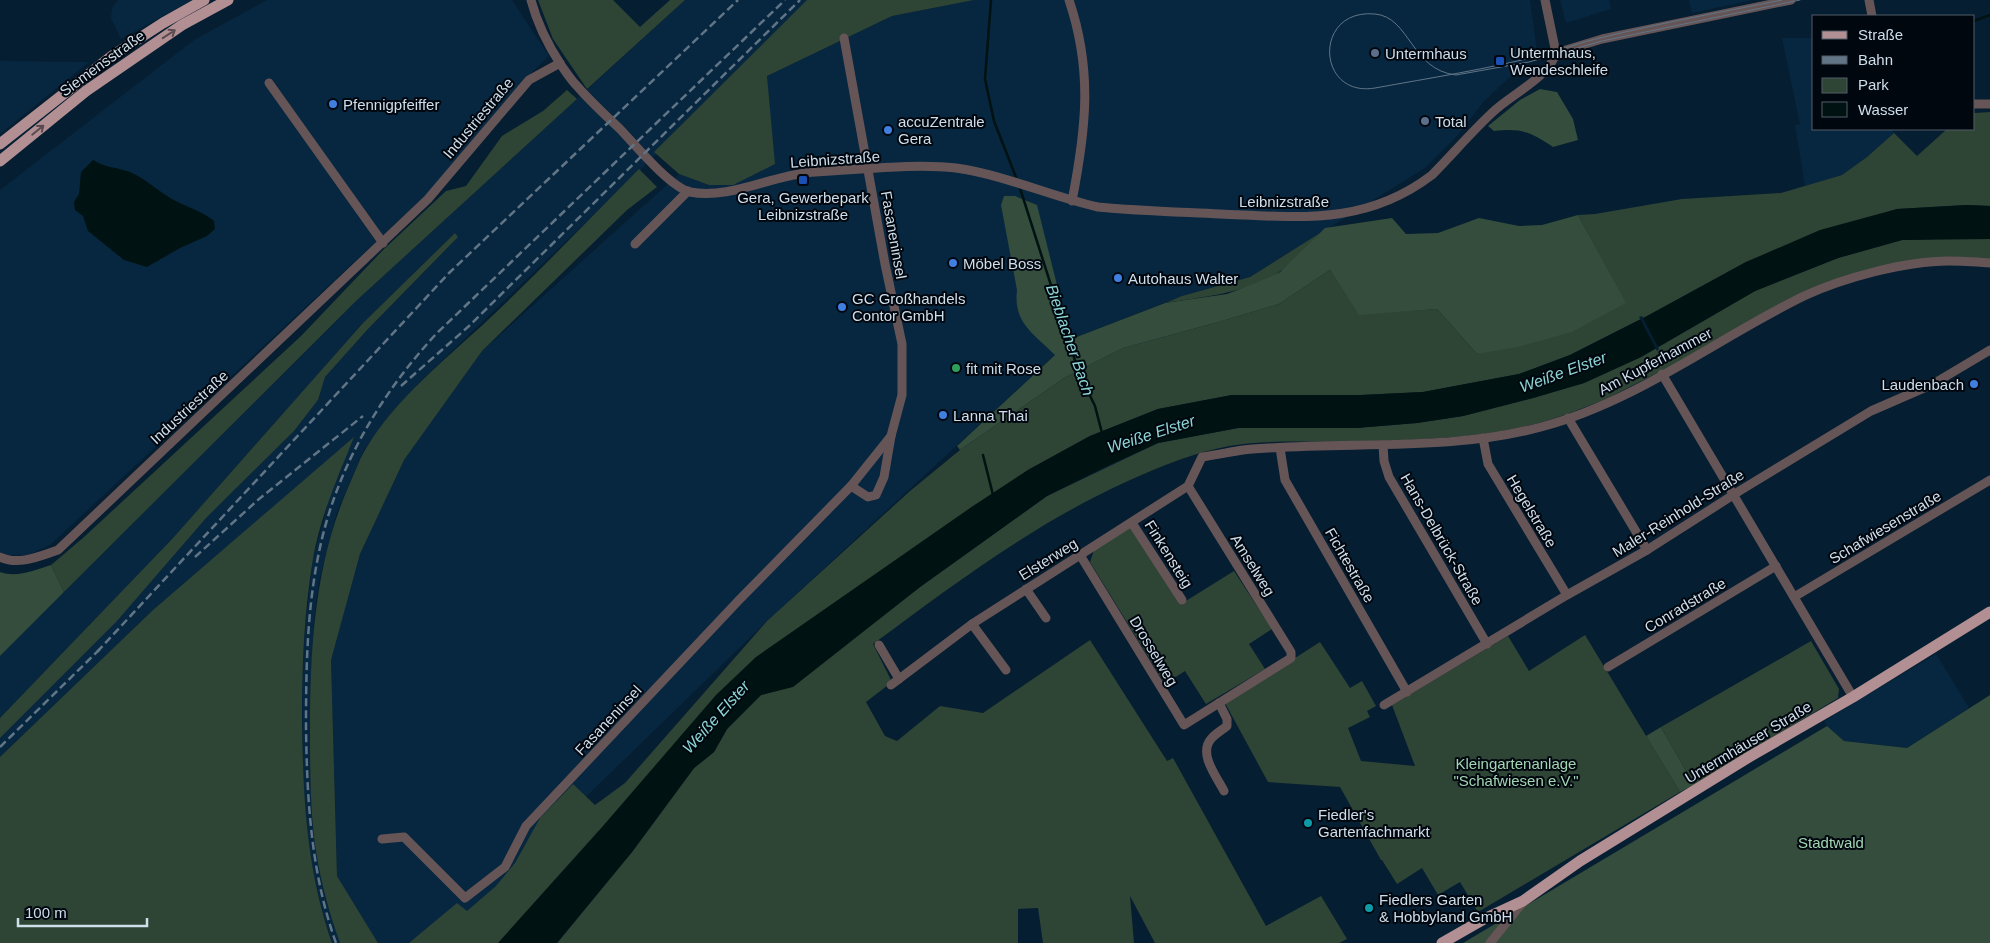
<svg xmlns="http://www.w3.org/2000/svg" width="1990" height="943" font-family="Arial,sans-serif">
  <style>
    .built { fill: #072740 }
    .green { fill: #2e4435 }
    .forest { fill: #344d3c }
    .water { fill: #001212 }
    .pier { fill: #051e31 }
    .lines { fill: none; stroke-linecap: round; stroke-linejoin: round }
    .stream { stroke: #001212; stroke-width: 2.5 }
    .minor { stroke: #665557; stroke-width: 9 }
    .major { stroke: #b28f93; stroke-width: 11 }
    .tram { stroke: #617586; stroke-width: 1 }
    .rail { stroke: #617586; stroke-width: 2.5; stroke-dasharray: 8 4; stroke-linecap: butt }
    .oneway { stroke: #5a4b51 }
    .service-dot { fill: #5c6f8a; stroke: #01070f; stroke-width: 2 }
    .transit-dot { fill: #1a4fb4; stroke: #01070f; stroke-width: 2 }
    .shop-dot { fill: #3f7fe0; stroke: #01070f; stroke-width: 2 }
    .leisure-dot { fill: #2e9e5b; stroke: #01070f; stroke-width: 2 }
    .culture-dot { fill: #0f9aa8; stroke: #01070f; stroke-width: 2 }
    .labels { text-anchor: middle; dominant-baseline: central; stroke-width: 4; stroke-linejoin: round; paint-order: stroke }
    .poi-label { font-size: 15px; fill: #cfdeeb; stroke: #01070f; text-anchor: start }
    .street-label { font-size: 15px; fill: #cfdeeb; stroke: #01070f }
    .park-label { font-size: 15px; fill: #a3d6b2; stroke: #01070f }
    .water-label { font-size: 16px; font-style: italic; fill: #8dd6d5; stroke: #01070f }
  </style>
  <rect width="100%" height="100%" fill="#051e31"/>
  <g class="built">
    <polygon points="118,0 192,0 121,39 111,18 112,8"/>
    <polygon points="267,0 512,0 549,56 527,77 427,194 50,545 28,555 7,555 0,552 0,190 194,40"/>
    <polygon points="685,0 817,0 425,377 395,409 364,450 337,512 319,581 314,619 310,697 310,771 316,851 326,901 340,943 332,943 323,914 310,859 303,796 302,678 305,628 313,559 331,493 343,465 236,539 153,610 0,757 0,738 117,621 207,517 294,431 318,400 325,377 368,329 458,237 455,233 363,323 173,538 0,718 0,656 356,301"/>
    <polygon points="974,0 1530,0 1537,52 1485,100 1457,136 1425,168 1250,277 1182,296 1073,338 767,621 559,823 478,914 435,943 378,943 337,876 331,659 360,554 404,460 481,352 679,174 709,185 774,165 767,76 892,16"/>
    <polygon points="1560,0 1609,0 1611,9 1566,23"/>
    <polygon points="1689,0 1753,0 1692,13"/>
    <polygon points="1782,38 1814,38 1814,129 1892,129 1894,133 1867,157 1842,175 1805,186 1795,125 1800,124"/>
    <polygon points="0,61 89,62 0,134"/>
    <polygon points="1936,654 1969,708 1907,748 1844,741 1827,726 1824,721"/>
  </g>
  <g class="green">
    <polygon points="538,0 613,0 640,27 670,0 685,0 587,89 553,39"/>
    <polygon points="807,0 974,0 892,16 767,76 775,164 733,185 709,185 679,174 654,152"/>
    <polygon points="567,90 577,99 356,301 64,592 51,565 84,537 301,336 383,250 446,191 466,186 502,136 543,111"/>
    <polygon points="1990,112 1990,206 1967,205 1897,209 1746,262 1649,315 1570,355 1519,374 1423,392 1361,395 1232,395 1158,409 1090,436 1028,470 708,707 503,943 409,943 457,903 467,911 496,886 515,863 540,818 573,784 595,805 625,783 767,621 910,491 960,450 1064,378 1123,348 1222,321 1279,304 1330,270 1359,314 1437,309 1477,354 1625,303 1578,215 1595,214 1682,199 1781,193 1842,175 1867,157 1894,133 1917,156 1947,129 1974,129 1974,113"/>
    <path d="M639,169L657,187L627,210L482,351L404,460L360,554L331,660L337,876L378,943H340C329,913 321,883 316,851C310,811 310,770 310,730C310,645 315,561 350,483C355,472 359,460 365,450C396,398 445,360 489,319C540,271 589,219 639,169Z"/>
    <polygon points="455,233 458,237 368,329 325,377 318,400 294,431 207,517 117,621 0,738 0,718 173,538 363,323"/>
    <path d="M1320,233C1308,245 1293,263 1279,272C1244,294 1203,297 1165,303L1182,296L1250,277Z"/>
    <path d="M1970,238L1990,239V260L1944,257L1842,279L1606,399C1583,408 1559,418 1535,424C1477,439 1416,440 1357,441C1314,443 1271,439 1229,446C1193,453 1161,466 1128,481C1035,523 954,584 873,644L892,682L866,702L885,736L897,741L940,706L983,713L1090,640L1167,761L1173,758L1266,926L1321,896L1347,939L1339,943H1155L1130,896L1134,943H1043L1038,908L1018,909V943H557L632,852L694,768L714,752L727,729L761,695L793,686L920,587L1047,496L1158,443L1238,428H1356L1417,423L1463,416L1533,398L1584,383L1641,357L1755,291L1838,258L1902,240Z"/>
    <path d="M354,437C338,477 320,517 313,559C304,612 302,666 302,718C303,798 306,867 332,943H0V757L153,610Z"/>
    <polygon points="1131,527 1181,604 1234,571 1272,629 1249,644 1265,669 1206,704 1185,671 1165,684 1090,562 1094,550"/>
    <polygon points="1585,635 1680,792 1478,912 1460,882 1438,895 1422,868 1397,884 1382,860 1381,860 1340,787 1268,782 1225,703 1320,642 1350,688 1362,681 1376,706 1367,711 1370,717 1348,728 1361,761 1415,766 1392,705 1508,636 1529,671"/>
    <polygon points="1811,641 1839,689 1838,698 1694,785 1661,727"/>
  </g>
  <g class="forest">
    <path d="M1540,89L1557,92L1573,119L1578,140L1553,147C1530,132 1522,128 1494,131L1488,126L1520,100Z"/>
    <path d="M1004,196H1015L1037,205L1063,309L1074,338L1165,303L1227,294L1258,282L1280,272L1325,228L1392,218L1406,234L1438,233L1479,218L1519,226L1542,225L1578,215L1626,303L1572,332L1518,347L1477,354L1437,309L1359,315L1330,270L1279,304L1222,321L1123,348L1064,378L960,450L957,446L1055,355C1034,334 1013,323 1017,290L1001,205Z"/>
    <path d="M51,565L64,592L0,656V572C17,578 35,570 51,565Z"/>
    <polygon points="1990,695 1990,943 1463,943 1827,726 1844,741 1907,748"/>
    <polygon points="1661,727 1694,785 1680,792 1646,736"/>
  </g>
  <g class="water">
    <path d="M93,160C105,168 117,167 130,172C144,178 156,189 170,198C185,207 201,210 214,221L215,229L207,236L180,248L147,267L124,260L88,231L83,216L75,210L74,202L79,194L81,172Z"/>
    <polygon points="1967,205 1990,206 1990,239 1902,240 1838,258 1755,291 1641,357 1584,383 1533,398 1463,416 1417,423 1356,428 1238,428 1158,443 1105,467 1047,496 920,587 793,687 761,695 727,729 714,752 694,768 632,852 557,943 498,943 603,826 716,695 756,657 973,506 1028,470 1090,436 1158,409 1232,395 1361,395 1423,392 1519,374 1570,355 1649,315 1746,262 1820,230 1897,209"/>
  </g>
  <polygon class="pier" points="1642,316 1659,349 1657,351 1639,317"/>
  <g class="lines">
    <g class="stream">
      <polyline points="991,0 985,79 994,121 1017,180"/>
      <polyline points="1974,21 1990,15"/>
      <polyline points="1019,185 1079,373 1095,406 1102,433"/>
      <polyline points="983,455 993,495"/>
    </g>
    <g class="minor">
      <path d="M531,0C537,23 548,45 561,65C566,72 571,80 577,86C590,101 605,115 620,129C635,145 670,187 690,192C731,200 773,174 816,172C859,170 914,163 956,168C1005,175 1050,196 1098,207C1139,211 1180,212 1220,214C1299,217 1365,226 1432,175C1453,154 1472,131 1494,111C1512,94 1549,77 1556,53L1602,39L1791,0"/>
      <path d="M1069,0C1093,71 1086,129 1072,201"/>
      <polyline points="1545,0 1556,53"/>
      <polyline points="1869,0 1872,16"/>
      <polyline points="269,83 383,243"/>
      <polyline points="1974,104 1990,104"/>
      <polyline points="635,244 688,191"/>
      <polyline points="1662,374 1853,697"/>
      <polyline points="1568,418 1647,550"/>
      <polyline points="1483,438 1488,464 1567,595"/>
      <polyline points="1383,445 1384,461 1389,477 1487,644"/>
      <polyline points="1280,448 1285,480 1407,692"/>
      <polyline points="851,486 868,497 876,495 884,477 891,436"/>
      <polyline points="1132,523 1182,600"/>
      <polyline points="1080,555 1184,725 1291,658 1291,652 1188,486"/>
      <path d="M0,557C18,566 40,556 58,550L428,199L529,80L560,63"/>
      <polyline points="1026,589 1046,618"/>
      <polyline points="1794,597 1990,480"/>
      <polyline points="972,624 1006,670"/>
      <polyline points="879,645 899,679"/>
      <polyline points="1608,667 1776,566"/>
      <path d="M891,685L972,624L1188,486L1202,457C1216,455 1230,452 1243,450C1342,440 1444,453 1541,427C1636,402 1716,339 1804,296C1843,278 1905,261 1949,261C1962,261 1976,262 1990,263"/>
      <path d="M1219,703L1227,719V726C1222,730 1215,734 1211,739C1198,754 1217,777 1224,791"/>
      <polyline points="1384,705 1567,595 1647,550 1741,490 1871,411 1933,384 1990,350"/>
      <polyline points="382,839 404,837 465,898 505,867 526,826 740,599 851,486 891,436 902,395 902,344 885,264 844,38"/>
      <polyline points="1490,943 1523,902"/>
    </g>
    <g class="major">
      <polyline points="0,144 112,56 163,23 204,0"/>
      <polyline points="0,161 86,91 182,25 228,0"/>
      <polyline points="1442,943 1484,919 1523,901 1580,861 1749,757 1853,697 1990,612"/>
    </g>
    <path class="tram" d="M1782,0C1722,12 1660,23 1600,38C1580,42 1562,50 1542,55C1488,69 1430,78 1375,88C1316,98 1313,8 1375,14C1410,17 1411,70 1456,75L1529,62L1602,41L1800,0"/>
    <g class="rail">
      <polyline points="401,386 469,326 800,0"/>
      <polyline points="195,557 259,499 363,416"/>
      <polyline points="97,652 449,273 738,0"/>
      <polyline points="0,747 102,647"/>
      <path d="M336,943C311,873 307,801 306,727C306,666 307,603 321,543C339,464 381,394 436,334L785,0"/>
    </g>
  </g>
  <defs><path id="oneway-shaft" d="M-6 0H5M1.5-3L5.5 0L1.5 3" fill="none" stroke-width="1.6" stroke-linecap="round" stroke-linejoin="round" transform="scale(1.25)"/></defs>
  <g class="oneway">
    <use href="#oneway-shaft" transform="translate(169 34) rotate(-33)"/>
    <use href="#oneway-shaft" transform="translate(38 130) rotate(-39)"/>
  </g>
  <g class="service-dot">
    <circle cx="1375" cy="53" r="5"/>
    <circle cx="1425" cy="121" r="5"/>
  </g>
  <g class="transit-dot">
    <rect x="1495" y="56" width="10" height="10" rx="2.5"/>
    <rect x="798" y="175" width="10" height="10" rx="2.5"/>
  </g>
  <g class="shop-dot">
    <circle cx="333" cy="104" r="5"/>
    <circle cx="888" cy="130" r="5"/>
    <circle cx="953" cy="263" r="5"/>
    <circle cx="1118" cy="278" r="5"/>
    <circle cx="842" cy="307" r="5"/>
    <circle cx="1974" cy="384" r="5"/>
    <circle cx="943" cy="415" r="5"/>
  </g>
  <circle class="leisure-dot" cx="956" cy="368" r="5"/>
  <g class="culture-dot">
    <circle cx="1308" cy="823" r="5"/>
    <circle cx="1369" cy="908" r="5"/>
  </g>
  <g class="labels">
    <g class="poi-label">
      <text x="1510" y="52">Untermhaus,<tspan x="1510" dy="17">Wendeschleife</tspan></text>
      <text x="1385" y="53">Untermhaus</text>
      <text x="343" y="104">Pfennigpfeiffer</text>
      <text x="898" y="121">accuZentrale<tspan x="898" dy="17">Gera</tspan></text>
      <text x="1435" y="121">Total</text>
      <text x="803" y="197" text-anchor="middle">Gera, Gewerbepark<tspan x="803" dy="17">Leibnizstraße</tspan></text>
      <text x="963" y="263">Möbel Boss</text>
      <text x="1128" y="278">Autohaus Walter</text>
      <text x="852" y="298">GC Großhandels<tspan x="852" dy="17">Contor GmbH</tspan></text>
      <text x="966" y="368">fit mit Rose</text>
      <text x="1964" y="384" text-anchor="end">Laudenbach</text>
      <text x="953" y="415">Lanna Thai</text>
      <text x="1318" y="814">Fiedler's<tspan x="1318" dy="17">Gartenfachmarkt</tspan></text>
      <text x="1379" y="899">Fiedlers Garten<tspan x="1379" dy="17">&amp; Hobbyland GmbH</tspan></text>
    </g>
    <g class="street-label">
      <text transform="translate(102 63) rotate(-36)">Siemensstraße</text>
      <text transform="translate(478 118) rotate(-50)">Industriestraße</text>
      <text transform="translate(835 159) rotate(-4)">Leibnizstraße</text>
      <text x="1284" y="201">Leibnizstraße</text>
      <text transform="translate(894 235) rotate(80)">Fasaneninsel</text>
      <text transform="translate(1655 361) rotate(-28)">Am Kupferhammer</text>
      <text transform="translate(189 407) rotate(-43)">Industriestraße</text>
      <text transform="translate(1532 511) rotate(59)">Hegelstraße</text>
      <text transform="translate(1678 513) rotate(-32)">Maler-Reinhold-Straße</text>
      <text transform="translate(1885 527) rotate(-31)">Schafwiesenstraße</text>
      <text transform="translate(1442 539) rotate(60)">Hans-Delbrück-Straße</text>
      <text transform="translate(1169 554) rotate(58)">Finkensteig</text>
      <text transform="translate(1048 559) rotate(-32)">Elsterweg</text>
      <text transform="translate(1253 565) rotate(58)">Amselweg</text>
      <text transform="translate(1350 565) rotate(60)">Fichtestraße</text>
      <text transform="translate(1685 605) rotate(-31)">Conradstraße</text>
      <text transform="translate(1154 651) rotate(59)">Drosselweg</text>
      <text transform="translate(608 720) rotate(-47)">Fasaneninsel</text>
      <text transform="translate(1748 742) rotate(-31)">Untermhäuser Straße</text>
    </g>
    <g class="park-label">
      <text x="1516" y="763">Kleingartenanlage<tspan x="1516" dy="17">"Schafwiesen e.V."</tspan></text>
      <text x="1831" y="842">Stadtwald</text>
    </g>
    <g class="water-label">
      <text transform="translate(1070 340) rotate(71)">Bieblacher Bach</text>
      <text transform="translate(1563 372) rotate(-20)">Weiße Elster</text>
      <text transform="translate(1151 434) rotate(-18)">Weiße Elster</text>
      <text transform="translate(716 717) rotate(-48)">Weiße Elster</text>
    </g>
  </g>
  <rect x="1812" y="15" width="162" height="115" fill="#01070f" stroke="#535d67"/>
  <rect x="1822" y="31" width="25" height="8" fill="#b28f93" stroke="#535d67"/>
  <text x="1858" y="40" font-size="15" fill="#cfdeeb">Straße</text>
  <rect x="1822" y="56" width="25" height="8" fill="#617586" stroke="#535d67"/>
  <text x="1858" y="65" font-size="15" fill="#cfdeeb">Bahn</text>
  <rect x="1822" y="78" width="25" height="15" fill="#2e4435" stroke="#535d67"/>
  <text x="1858" y="90" font-size="15" fill="#cfdeeb">Park</text>
  <rect x="1822" y="102" width="25" height="15" fill="#001212" stroke="#535d67"/>
  <text x="1858" y="115" font-size="15" fill="#cfdeeb">Wasser</text>
  <path d="M18 918v8h129v-8" fill="none" stroke="#cfdeeb" stroke-width="2.5"/>
  <text x="25" y="918" font-size="15" fill="#cfdeeb" stroke="#01070f" stroke-width="4" paint-order="stroke">100 m</text>
</svg>
